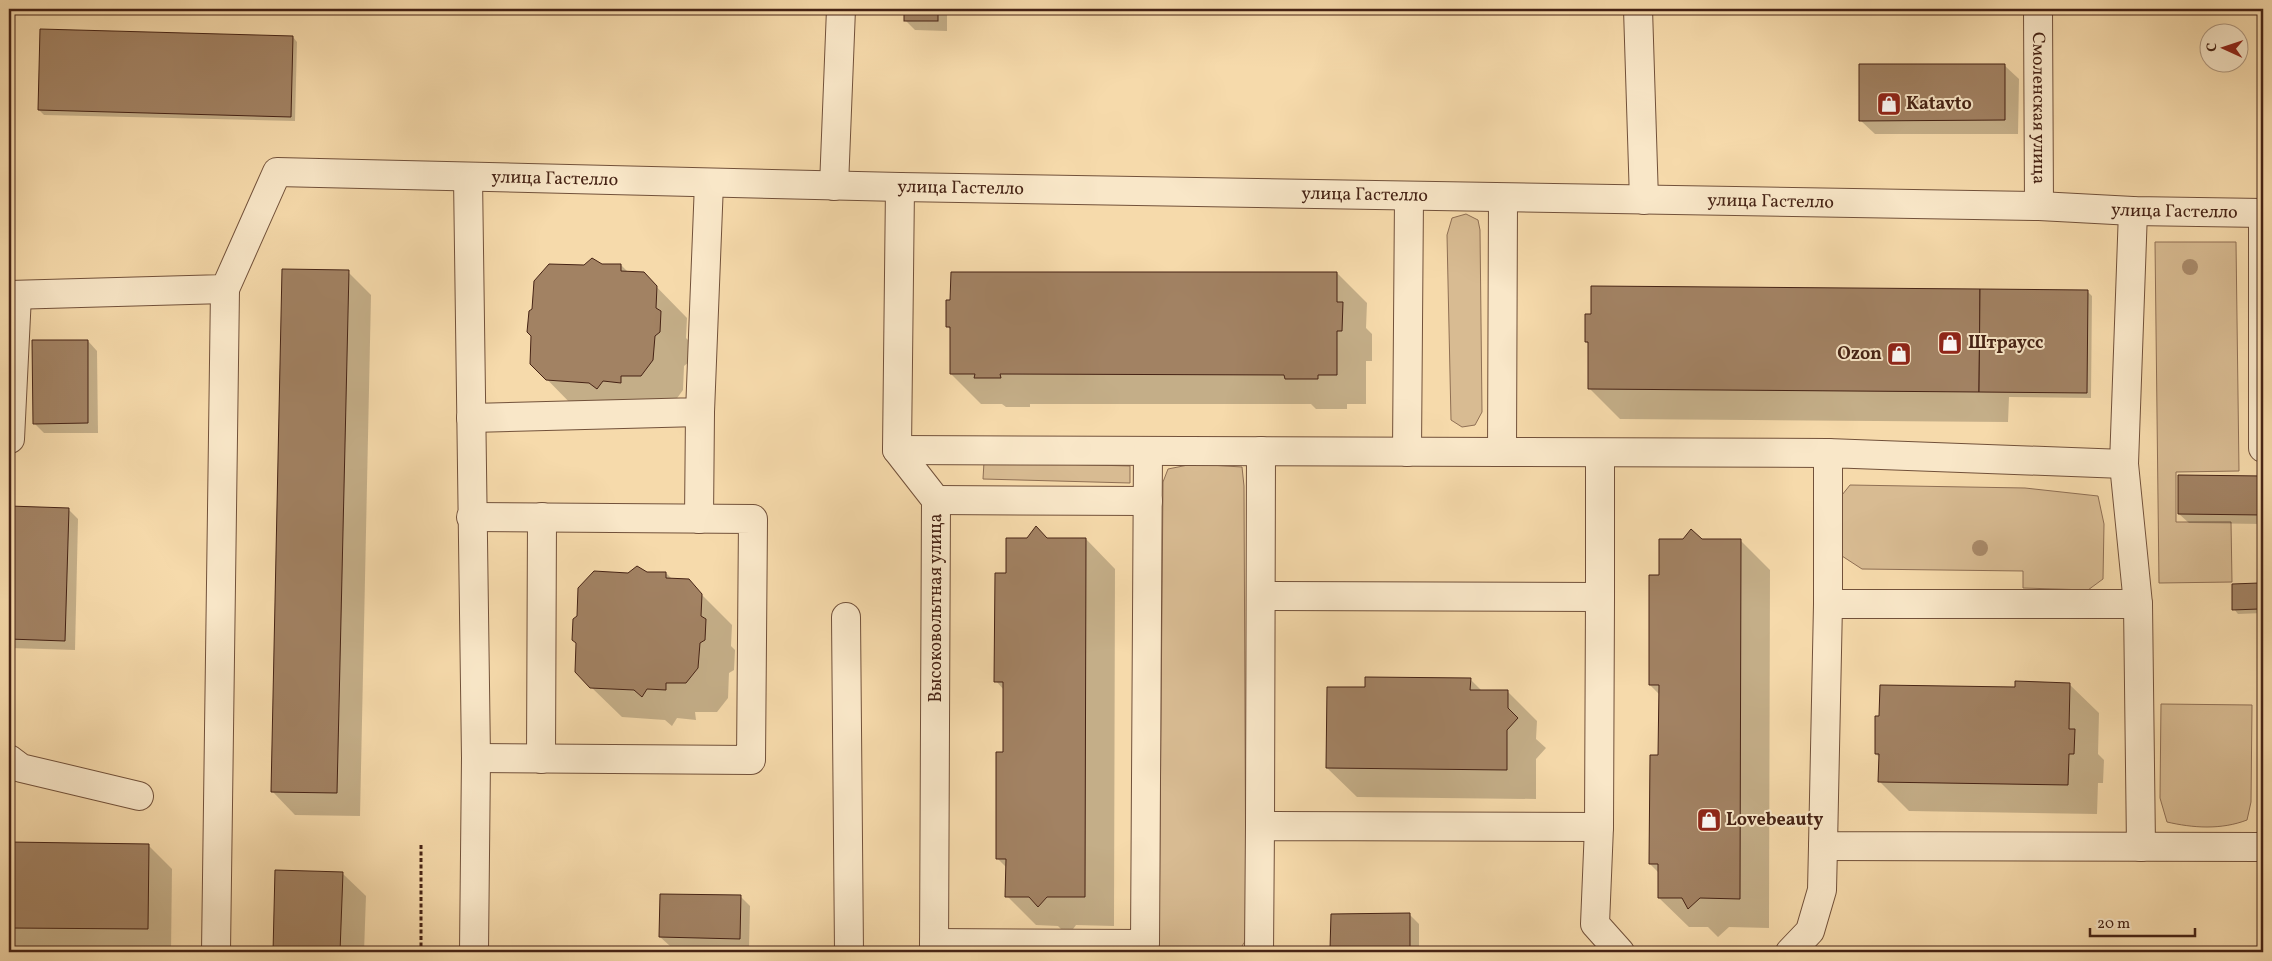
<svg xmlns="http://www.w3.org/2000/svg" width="2272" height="961" font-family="Vollkorn,serif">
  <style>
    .green { fill: #d8bb92; stroke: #8f6f54 }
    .shadow { fill: #0003 }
    .building { fill: #a28263; stroke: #462315 }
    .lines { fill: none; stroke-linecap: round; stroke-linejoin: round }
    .minor-casing { stroke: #72513a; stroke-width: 30 }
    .path { stroke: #462315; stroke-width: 3; stroke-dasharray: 4 2.5; stroke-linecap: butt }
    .minor { stroke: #f9e7c8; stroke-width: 28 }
    .tree { fill: #a98a6a }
    .labels { text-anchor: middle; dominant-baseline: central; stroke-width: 4; stroke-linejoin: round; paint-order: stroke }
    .poi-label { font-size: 18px; font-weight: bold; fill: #462315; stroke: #f9e7c8; text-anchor: start }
    .street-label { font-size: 18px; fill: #462315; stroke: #f9e7c8 }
  </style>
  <rect width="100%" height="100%" fill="#f6daab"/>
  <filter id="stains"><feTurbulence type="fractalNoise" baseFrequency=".004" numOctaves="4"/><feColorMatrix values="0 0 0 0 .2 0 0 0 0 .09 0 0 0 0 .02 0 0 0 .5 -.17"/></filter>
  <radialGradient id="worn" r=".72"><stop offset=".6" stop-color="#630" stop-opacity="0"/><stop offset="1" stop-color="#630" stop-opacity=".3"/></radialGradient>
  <g class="green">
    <polygon points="1466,214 1478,220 1480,230 1482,412 1475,425 1462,427 1451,420 1447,235 1452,218"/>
    <polygon points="2155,242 2236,242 2239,471 2176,472 2176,522 2231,522 2232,582 2159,583"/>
    <polygon points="984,462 1130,466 1130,483 983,479"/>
    <polygon points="1193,464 1242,467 1244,486 1246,940 1238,952 1159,952 1163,482 1168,469"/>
    <polygon points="1850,485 2025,488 2098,496 2104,524 2103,579 2088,590 2023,588 2023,571 1862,569 1842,556 1842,495"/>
    <path d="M2161,704L2252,705L2251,802L2247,820C2221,830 2193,828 2167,822L2160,798Z"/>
  </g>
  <g class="shadow">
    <polygon points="905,9 947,9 947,31 915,30 905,20"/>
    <polygon points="293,37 297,42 295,121 44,115 39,110"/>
    <polygon points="2004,65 2019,79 2018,134 1875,134 1860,120"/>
    <polygon points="602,265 621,265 628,272 643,273 687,318 686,338 690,342 689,362 684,366 683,390 672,405 577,410 532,364"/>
    <polygon points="348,272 371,295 360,816 295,815 272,791"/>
    <polygon points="1337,273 1367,303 1366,328 1372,334 1372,361 1366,361 1366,404 1347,404 1347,409 1316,409 1311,404 1030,404 1030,407 1006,407 1002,404 981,404 951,374 951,330 947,326"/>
    <polygon points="2087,291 2092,296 2091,398 2009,397 2008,422 1620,419 1590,389 1590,345 1586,342"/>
    <polygon points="88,341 97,351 98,433 44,433 34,423"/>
    <polygon points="2263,477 2263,524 2189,523 2179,514"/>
    <polygon points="9,508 68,509 78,519 75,650 9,648"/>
    <polygon points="1047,539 1086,539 1115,569 1114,926 1076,925 1068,936 1058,926 1036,925 1007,896 1007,868 997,858 1004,753 1004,690 996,681 1007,575"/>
    <polygon points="1701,541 1741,541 1770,570 1769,928 1729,927 1718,937 1708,927 1689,927 1659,898 1659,873 1650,864 1660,756 1660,695 1650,685 1660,576"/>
    <polygon points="666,573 673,580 688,581 732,625 731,646 735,650 734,670 729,673 728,698 717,712 695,712 696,720 677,718 672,726 665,720 622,717 591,687 629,574"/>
    <polygon points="2259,584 2263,589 2263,613 2238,614 2234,609"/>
    <polygon points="1470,679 1482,691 1507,691 1537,721 1536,739 1546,748 1536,759 1536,799 1357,797 1327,768 1366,688"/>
    <polygon points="2069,684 2099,713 2098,754 2104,760 2103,783 2098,783 2097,814 1909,811 1879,781 1880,758 1876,754 2016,688"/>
    <polygon points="9,844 148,845 172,869 171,952 9,950"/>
    <polygon points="277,871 342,873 366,896 364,952 274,952"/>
    <polygon points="741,897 750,906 749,948 670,946 660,937"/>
    <polygon points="1409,914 1419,924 1419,952 1336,952 1332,948"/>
  </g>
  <g class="building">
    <rect x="904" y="9" width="34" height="12"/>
    <polygon points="40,29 293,36 291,117 38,110"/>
    <polygon points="1859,64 2005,64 2005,120 1859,121"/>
    <polygon points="592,258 602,264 621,264 621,271 644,272 657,286 656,308 661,311 660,332 655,336 653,360 641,376 621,376 621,383 603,381 597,389 589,383 546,380 530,364 531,336 527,332 529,311 532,309 534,281 549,264 584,265"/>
    <polygon points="282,269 349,270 337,793 271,792"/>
    <polygon points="951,272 1337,272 1337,302 1343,302 1342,331 1337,331 1337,375 1318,375 1318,379 1285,379 1284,375 1000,374 1001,378 974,378 975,374 950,374 950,327 946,327 946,300 950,300"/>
    <polygon points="1591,286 1980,289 1979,392 1588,389 1588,342 1585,342 1585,314 1591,314"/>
    <polygon points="1980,289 2088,290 2087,393 1979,392"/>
    <polygon points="32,340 88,340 88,423 33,424"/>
    <polygon points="2178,475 2263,476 2263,515 2178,514"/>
    <polygon points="9,506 69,508 65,641 9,639"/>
    <polygon points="1036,526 1047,538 1086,538 1085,897 1047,897 1038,907 1029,897 1005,897 1006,859 996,859 996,752 1003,752 1003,682 994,682 995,573 1006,573 1006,538 1027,538"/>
    <polygon points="1691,529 1702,539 1741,539 1740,899 1700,898 1688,909 1682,898 1658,898 1658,864 1649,864 1650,755 1658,755 1659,685 1649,685 1649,575 1659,575 1659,539 1683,539"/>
    <polygon points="637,566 647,572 666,572 666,578 689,579 702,594 701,616 706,619 705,640 700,643 698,668 686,683 666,683 666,690 647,689 642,697 634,690 590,688 575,672 576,643 572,640 573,619 577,616 578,588 594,571 628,573"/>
    <polygon points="2259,583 2259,609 2232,610 2232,584"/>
    <polygon points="1365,677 1471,678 1470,690 1508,690 1508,708 1518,718 1507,730 1507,770 1326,768 1327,687 1365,687"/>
    <polygon points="2015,681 2070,683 2069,729 2075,729 2074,754 2069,754 2068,785 1878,782 1879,754 1875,754 1875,716 1879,716 1880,685 2015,687"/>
    <polygon points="9,842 149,844 148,929 9,928"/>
    <polygon points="275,870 343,872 340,952 273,952"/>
    <polygon points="660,894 741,895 740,939 659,937"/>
    <polygon points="1410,913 1410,948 1330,949 1331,914"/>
  </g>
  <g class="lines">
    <defs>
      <g id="minor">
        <polyline points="1638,9 1644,200"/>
        <path id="s1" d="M2038,9L2039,206"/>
        <polyline points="468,177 476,758 474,952"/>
        <polyline points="834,186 841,9"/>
        <polyline points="900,187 897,450 936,500 934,952"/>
        <polyline points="1503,199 1502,452 1828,453"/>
        <polyline points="2133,211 2124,464 1828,453 1828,604 1823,846 2263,847"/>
        <polyline points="2263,213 2263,448"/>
        <path id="s2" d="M9,295L225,289L277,172L900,187L2039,206L2133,211L2263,213"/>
        <polyline points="471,418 700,412 709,183"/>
        <polyline points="10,439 17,295"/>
        <polyline points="897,450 1502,452"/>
        <polyline points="1407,452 1409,197"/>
        <polyline points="2124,464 2138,604"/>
        <polyline points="936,500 1148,501"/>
        <polyline points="471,517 753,519 751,760 476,758"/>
        <polyline points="699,519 700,412"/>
        <polyline points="1261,596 1600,597 1599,827 1595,924 1620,952"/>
        <polyline points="1600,597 1600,453"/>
        <polyline points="1828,604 2138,604 2141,847"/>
        <polyline points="846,617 849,952"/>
        <polyline points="9,759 21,768 139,796"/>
        <polyline points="541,759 542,517"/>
        <polyline points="1260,826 1261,451"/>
        <polyline points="934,943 1145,944 1148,451"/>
        <polyline points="216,952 225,289"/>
        <polyline points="1259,952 1260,826 1599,827"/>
        <polyline points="1790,952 1810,931 1822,890 1823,846"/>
      </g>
    </defs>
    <use href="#minor" class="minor-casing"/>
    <polyline class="path" points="421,845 421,952"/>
    <use href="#minor" class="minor"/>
  </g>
  <g class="tree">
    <circle cx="2190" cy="267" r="8"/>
    <circle cx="1980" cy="548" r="8"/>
  </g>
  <defs>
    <symbol id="shop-square" viewBox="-11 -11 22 22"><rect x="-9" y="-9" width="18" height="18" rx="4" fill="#8f2418" stroke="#f9e7c8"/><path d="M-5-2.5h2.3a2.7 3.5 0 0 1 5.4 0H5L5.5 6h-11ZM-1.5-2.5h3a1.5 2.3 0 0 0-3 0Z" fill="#fff"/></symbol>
  </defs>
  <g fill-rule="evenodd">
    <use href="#shop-square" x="1875" y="90" width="28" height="28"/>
    <use href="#shop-square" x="1936" y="329" width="28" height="28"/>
    <use href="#shop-square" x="1885" y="340" width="28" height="28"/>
    <use href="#shop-square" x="1695" y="806" width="28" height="28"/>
  </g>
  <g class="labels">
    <g class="poi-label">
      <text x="1906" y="104">Katavto</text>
      <text x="1968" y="343">Штраусс</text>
      <text x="1882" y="354" text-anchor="end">Ozon</text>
      <text x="1726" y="820">Lovebeauty</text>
    </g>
    <g class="street-label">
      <text stroke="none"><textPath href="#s1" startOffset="99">Смоленская улица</textPath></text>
      <text stroke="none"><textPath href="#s2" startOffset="622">улица Гастелло</textPath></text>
      <text stroke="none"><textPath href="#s2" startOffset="1028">улица Гастелло</textPath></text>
      <text stroke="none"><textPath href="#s2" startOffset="1432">улица Гастелло</textPath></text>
      <text stroke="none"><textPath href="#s2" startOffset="1838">улица Гастелло</textPath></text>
      <text stroke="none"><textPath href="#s2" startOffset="2242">улица Гастелло</textPath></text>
      <text transform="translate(936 608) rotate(-90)">Высоковольтная улица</text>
    </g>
  </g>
  <rect width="2272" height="961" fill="none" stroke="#f6daab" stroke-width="30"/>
  <rect x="10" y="10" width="2252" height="941" fill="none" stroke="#462315" stroke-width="2.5"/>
  <rect x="15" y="15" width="2242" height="931" fill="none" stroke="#462315"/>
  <g transform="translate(2224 48) rotate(273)"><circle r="24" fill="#f9e7c8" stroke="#b19980"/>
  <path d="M0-4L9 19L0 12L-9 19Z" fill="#8f2418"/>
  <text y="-8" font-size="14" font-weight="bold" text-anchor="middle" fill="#462315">С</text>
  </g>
  <path d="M2090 928v8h105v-8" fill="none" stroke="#462315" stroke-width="2.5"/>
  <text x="2097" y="928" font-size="15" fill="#462315" stroke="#f9e7c8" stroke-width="4" paint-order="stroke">20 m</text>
  <rect width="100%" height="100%" filter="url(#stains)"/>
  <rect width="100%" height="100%" fill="url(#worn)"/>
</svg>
